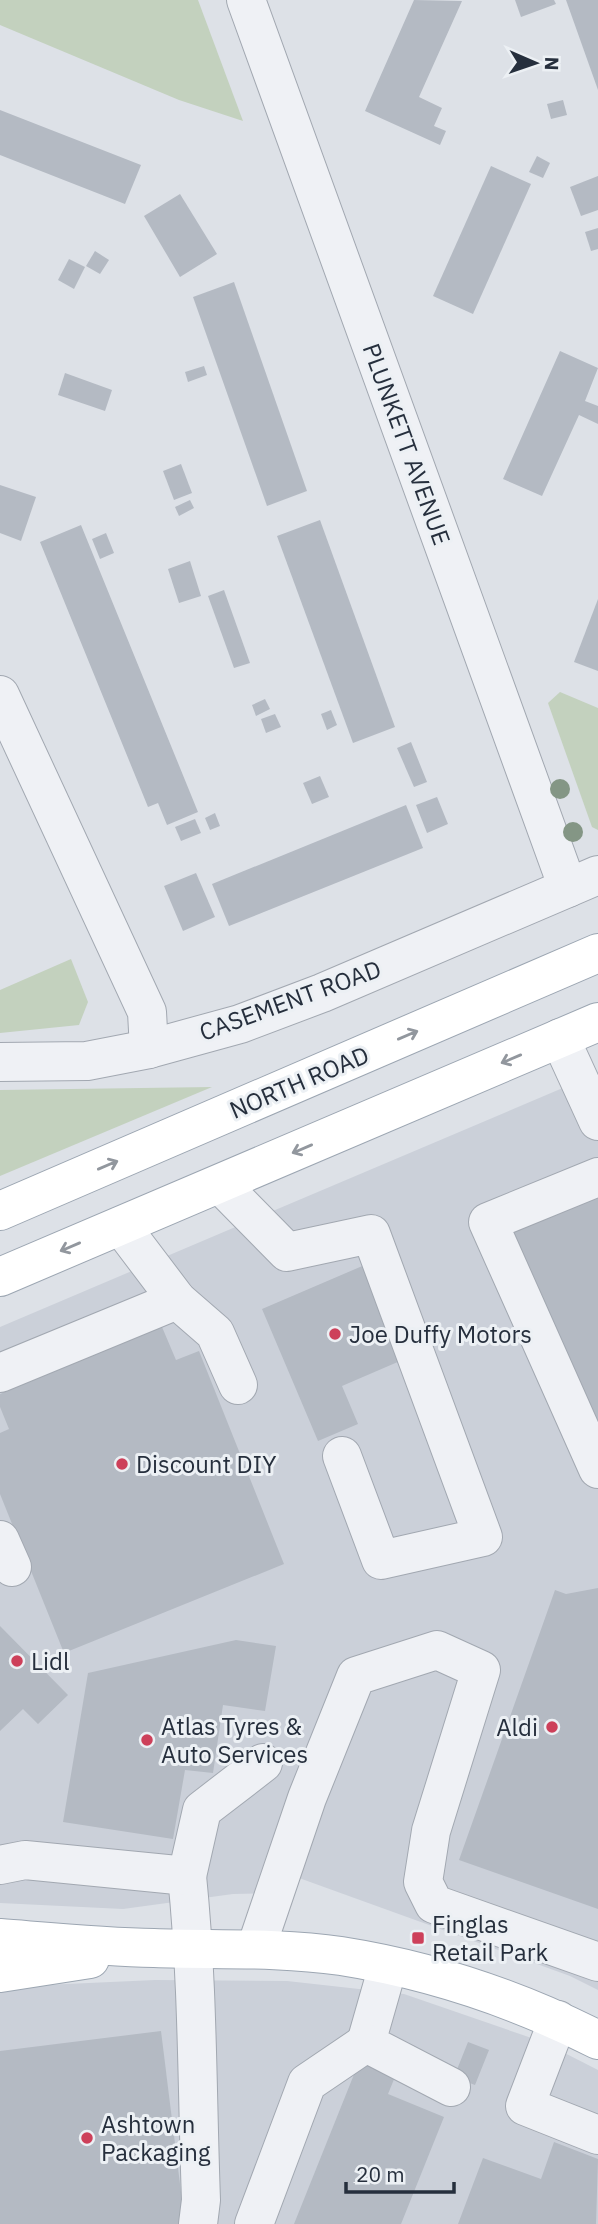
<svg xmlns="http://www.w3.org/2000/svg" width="598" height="2224" font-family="'IBM Plex Sans',sans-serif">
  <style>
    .built { fill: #cbd0d9 }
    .green { fill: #c3d1be }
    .building { fill: #b4bac3 }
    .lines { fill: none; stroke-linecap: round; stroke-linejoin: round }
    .minor-casing { stroke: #a2a8b1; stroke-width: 40 }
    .major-casing { stroke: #9ca6b2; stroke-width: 40 }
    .minor { stroke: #eff1f5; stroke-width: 38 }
    .major { stroke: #fff; stroke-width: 38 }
    .tree { fill: #849685 }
    .oneway { stroke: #92979e }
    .poi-dot { fill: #cd405a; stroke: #ecf0f4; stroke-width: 2.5 }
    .labels { text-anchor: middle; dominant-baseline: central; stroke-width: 6; stroke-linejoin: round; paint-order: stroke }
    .street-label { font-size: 24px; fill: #262f3d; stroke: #ecf0f4 }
    .poi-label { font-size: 24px; fill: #262f3d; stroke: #ecf0f4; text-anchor: start }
  </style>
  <rect width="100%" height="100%" fill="#dde1e7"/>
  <g class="built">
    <polygon points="598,1073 598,1990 570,1976 288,1874 278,1893 233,1894 123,1909 0,1903 0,1327"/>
    <polygon points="155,1980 287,1981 404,1994 543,2042 598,2070 598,2224 0,2224 0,1987"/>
  </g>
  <g class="green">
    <polygon points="0,0 198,0 243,121 179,100 0,25"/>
    <polygon points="560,692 598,708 598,830 592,827 548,703"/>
    <polygon points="71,959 88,1002 79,1025 0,1033 0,990"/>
    <polygon points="212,1087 0,1176 0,1090"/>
  </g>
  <g class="building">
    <polygon points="414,0 462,1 419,97 442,108 434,126 446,131 440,145 365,111"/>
    <polygon points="515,0 554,0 556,4 521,17"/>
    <polygon points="566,0 598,0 598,90"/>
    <polygon points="563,100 567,115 551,119 547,104"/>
    <polygon points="0,110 141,165 125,204 0,155"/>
    <polygon points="537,156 550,163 543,178 529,172"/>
    <polygon points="491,166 531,184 473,314 433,296"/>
    <polygon points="598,176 598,210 581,216 570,187"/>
    <polygon points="180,194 217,254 180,277 144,216"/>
    <polygon points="598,228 598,249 591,251 585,232"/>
    <polygon points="95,251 109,260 100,274 86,266"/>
    <polygon points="69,259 85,267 74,289 58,280"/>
    <polygon points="234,282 307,491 267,506 193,297"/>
    <polygon points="560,351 598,368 585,401 598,406 598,424 579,415 542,496 503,479"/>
    <polygon points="204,366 207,375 188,382 185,372"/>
    <polygon points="65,373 112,390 105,411 58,395"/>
    <polygon points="181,464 192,493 174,500 163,471"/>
    <polygon points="0,485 36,497 21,541 0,533"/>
    <polygon points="190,500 194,508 179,516 175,507"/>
    <polygon points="320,520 395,727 353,743 277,536"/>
    <polygon points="81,525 198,812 167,825 158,803 148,807 40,542"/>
    <polygon points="106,533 114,553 100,559 92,539"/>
    <polygon points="190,561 201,596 179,603 168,569"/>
    <polygon points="224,590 250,663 234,668 208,596"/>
    <polygon points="598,599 598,671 574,662"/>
    <polygon points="265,699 270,709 256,716 252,705"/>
    <polygon points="331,710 337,725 327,730 321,714"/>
    <polygon points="275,714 281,727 266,733 261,719"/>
    <polygon points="411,742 427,782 414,787 397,748"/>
    <polygon points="320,776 329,797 312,804 303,783"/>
    <polygon points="437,797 448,824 427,833 416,805"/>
    <polygon points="406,805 423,848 229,926 212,884"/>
    <polygon points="215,813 220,826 210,830 205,818"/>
    <polygon points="195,819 201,833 181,841 175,827"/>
    <polygon points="196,873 215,917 183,931 164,886"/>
    <polygon points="598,1193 598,1441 509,1229"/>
    <polygon points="367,1264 407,1358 342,1386 358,1424 318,1441 262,1309"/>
    <polygon points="162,1327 176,1360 199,1351 284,1564 64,1653 0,1494 0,1433 9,1429 0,1407 0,1394"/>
    <polygon points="598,1588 598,1909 459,1860 555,1590 566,1594"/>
    <polygon points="0,1626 68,1695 38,1724 23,1709 0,1731"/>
    <polygon points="236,1640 276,1646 265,1711 223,1705 213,1773 185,1770 173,1839 63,1822 88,1673"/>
    <polygon points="161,2031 185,2224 0,2224 0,2051"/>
    <polygon points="468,2042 489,2050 475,2085 454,2077"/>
    <polygon points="363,2052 399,2067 388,2094 444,2117 401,2224 294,2224"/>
    <polygon points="554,2142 598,2159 596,2224 458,2224 483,2158 541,2179"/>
  </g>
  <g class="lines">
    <defs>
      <g id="minor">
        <polyline points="246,0 568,888"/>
        <polyline points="0,695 147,1012 149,1049"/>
        <polyline points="560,1038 598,1121"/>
        <polyline points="0,1062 87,1061 149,1049 240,1024 322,993 598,875"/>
        <polyline points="598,1177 488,1222 598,1469"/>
        <polyline points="220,1184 287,1252 371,1234 483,1537 381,1560 342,1456"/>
        <polyline points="121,1226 177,1300 215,1333 238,1385"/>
        <polyline points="0,1373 177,1300"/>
        <polyline points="0,1540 12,1567"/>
        <path d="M0,1865L25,1860L187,1876C198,1983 197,2092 201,2200L198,2224"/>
        <polyline points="187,1876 202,1810 263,1763"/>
        <polyline points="256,1948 307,1798 356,1676 437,1650 481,1670 431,1831 423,1882 434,1904 598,1962"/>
        <polyline points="388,1966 366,2043 451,2087"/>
        <polyline points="558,2020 525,2106 598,2135"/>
        <polyline points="254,2224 307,2083 366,2043"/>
      </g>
      <g id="major">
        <polyline points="0,1211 598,953"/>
        <polyline points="0,1277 598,1022"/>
        <path d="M0,1938C51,1942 103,1947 154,1948C217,1950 278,1947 341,1956C430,1970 517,1999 598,2040"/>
        <polyline points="0,1973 90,1959"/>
      </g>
    </defs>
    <use href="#minor" class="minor-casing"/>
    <use href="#major" class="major-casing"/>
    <use href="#minor" class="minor"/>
    <use href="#major" class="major"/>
  </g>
  <g class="tree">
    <circle cx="560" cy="789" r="10"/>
    <circle cx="573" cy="832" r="10"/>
  </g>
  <defs><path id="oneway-shaft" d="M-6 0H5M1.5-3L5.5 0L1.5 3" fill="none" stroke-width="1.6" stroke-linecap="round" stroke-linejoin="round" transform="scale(1.75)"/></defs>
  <g class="oneway">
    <use href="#oneway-shaft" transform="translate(408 1035) rotate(-23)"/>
    <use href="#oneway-shaft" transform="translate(511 1059) rotate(157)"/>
    <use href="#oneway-shaft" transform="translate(302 1149) rotate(157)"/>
    <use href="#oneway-shaft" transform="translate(108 1165) rotate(-23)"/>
    <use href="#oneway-shaft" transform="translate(70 1247) rotate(157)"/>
  </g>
  <g class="poi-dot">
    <circle cx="335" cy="1334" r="7"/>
    <circle cx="122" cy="1464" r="7"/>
    <circle cx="17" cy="1661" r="7"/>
    <circle cx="552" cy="1727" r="7"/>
    <circle cx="147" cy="1740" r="7"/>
    <rect x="411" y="1931" width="14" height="14" rx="3.5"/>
    <circle cx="87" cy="2138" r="7"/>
  </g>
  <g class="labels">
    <g class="street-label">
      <text transform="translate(407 444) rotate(70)">PLUNKETT AVENUE</text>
      <text transform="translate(290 1000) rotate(-20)">CASEMENT ROAD</text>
      <text transform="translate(299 1082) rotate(-23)">NORTH ROAD</text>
    </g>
    <g class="poi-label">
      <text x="349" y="1334">Joe Duffy Motors</text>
      <text x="136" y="1464">Discount DIY</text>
      <text x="31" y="1661">Lidl</text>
      <text x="161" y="1726">Atlas Tyres &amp;<tspan x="161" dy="28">Auto Services</tspan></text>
      <text x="538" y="1727" text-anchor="end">Aldi</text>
      <text x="432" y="1924">Finglas<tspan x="432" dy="28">Retail Park</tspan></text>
      <text x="101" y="2124">Ashtown<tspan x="101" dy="28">Packaging</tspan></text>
    </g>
  </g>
  <g transform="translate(535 63) rotate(92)" stroke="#ecf0f4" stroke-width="5" paint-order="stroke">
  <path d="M0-5L12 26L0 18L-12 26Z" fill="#262f3d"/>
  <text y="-10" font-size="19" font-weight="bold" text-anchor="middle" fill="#262f3d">N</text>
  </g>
  <path d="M346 2182v10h108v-10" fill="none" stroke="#262f3d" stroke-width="3.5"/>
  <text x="356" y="2182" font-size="21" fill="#262f3d" stroke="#ecf0f4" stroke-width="5" paint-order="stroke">20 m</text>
</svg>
